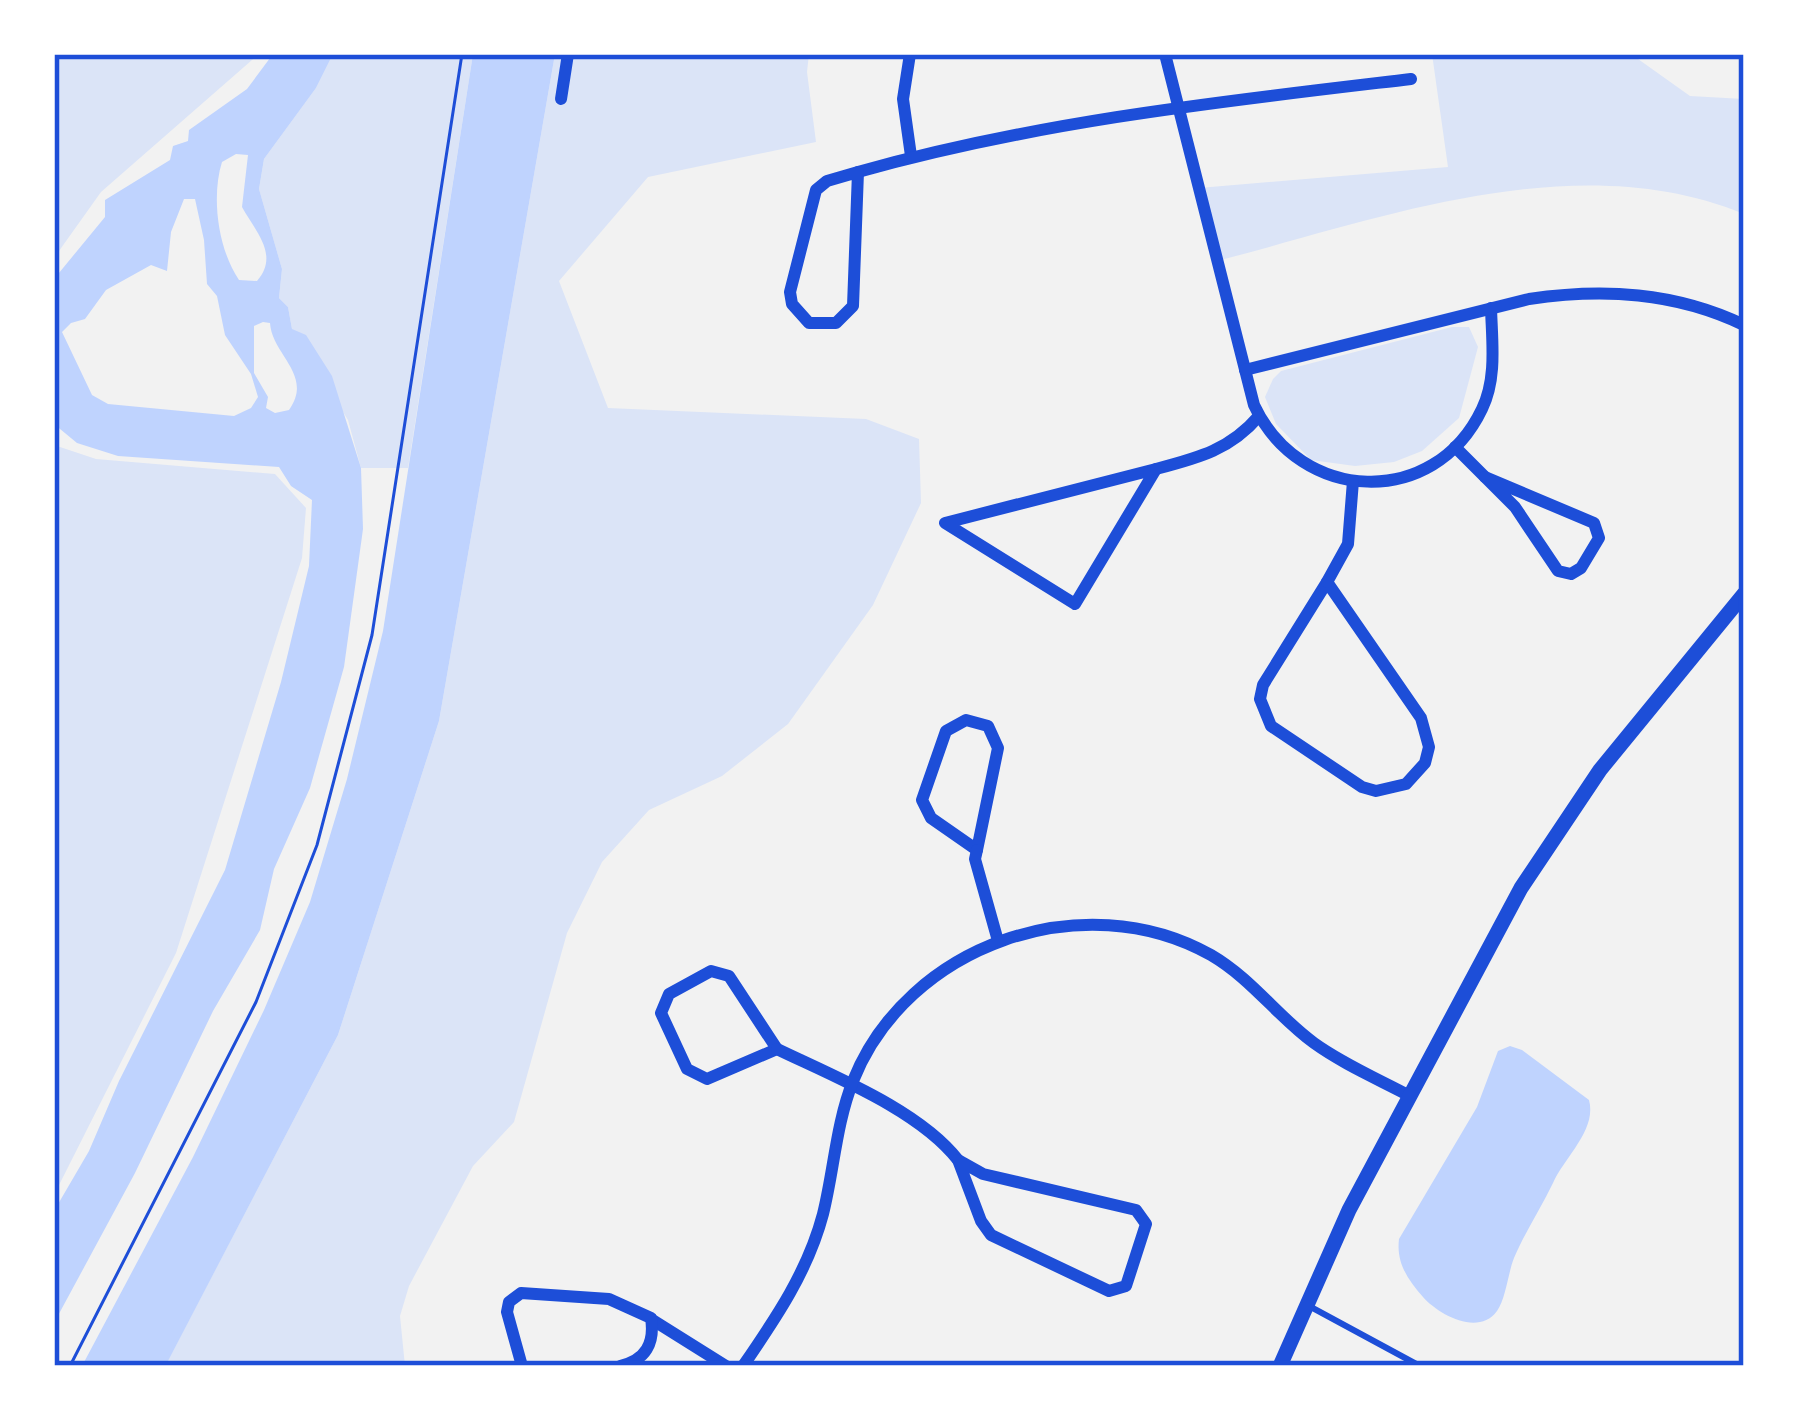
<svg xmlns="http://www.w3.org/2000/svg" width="1798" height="1420" font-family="'Fira Sans Condensed',sans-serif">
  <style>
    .green { fill: #dbe4f7 }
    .water { fill: #bfd3fe; fill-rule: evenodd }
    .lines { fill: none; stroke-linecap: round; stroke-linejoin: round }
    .path { stroke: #1d4ed8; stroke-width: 3 }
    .service { stroke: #1d4ed8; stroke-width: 6 }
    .minor { stroke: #1d4ed8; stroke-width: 12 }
    .tertiary { stroke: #1d4ed8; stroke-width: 15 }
    .neatline { fill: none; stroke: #1d4ed8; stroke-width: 4.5 }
  </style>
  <rect width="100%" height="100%" fill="#f2f2f2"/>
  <g class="green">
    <polygon points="54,54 259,54 101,192 54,258"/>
    <polygon points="333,54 473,54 408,468 361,468 348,420 292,329 288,307 279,298 282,269 259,189 264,159 316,88"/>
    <polygon points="555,54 809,54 807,72 816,142 648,177 559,281 608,408 866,419 919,439 921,503 873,605 788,724 722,776 649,810 602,862 567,933 514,1122 473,1166 409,1286 400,1316 405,1366 165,1366 338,1035 439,721"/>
    <path d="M1432,54H1631L1690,96L1744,99V214C1575,145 1383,218 1217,261L1199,188L1448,167Z"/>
    <polygon points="1452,327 1469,327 1478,347 1459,418 1422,451 1394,462 1355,466 1311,460 1276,424 1265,397 1273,379 1281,371"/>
    <polygon points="54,445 96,459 275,474 306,508 302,558 176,953 54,1195"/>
  </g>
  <g class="water">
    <path d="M273,54H333L316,88L264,159L259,189L282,269L279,298L288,307L292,329L306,335L332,376L361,468L363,529L344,667L310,788L274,869L260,930L213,1011L135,1173L54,1323V1211L89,1151L119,1081L225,870L281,682L309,566L312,500L291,486L279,467L118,456L77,443L54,424V279L105,217V200L170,160L173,146L188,141L189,130L247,89ZM236,154L248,155L242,207C255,231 280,255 257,281L239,280C218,249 211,197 222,162ZM184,199H195L204,240L207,284L217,296L225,335L251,374L258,397L251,408L234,416L108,404L92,395L62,332L71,323L85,319L106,290L151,265L167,271L171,232ZM263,322L270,323C272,355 314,375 289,410L275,413L266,408L268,397L254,373V326Z"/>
    <polygon points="473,54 555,54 439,721 338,1035 168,1361 165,1366 82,1366 193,1157 264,1010 310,902 347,779 383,631"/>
    <path d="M1510,1046L1522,1050L1589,1100C1597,1130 1565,1156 1553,1183C1541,1208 1525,1232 1514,1258C1508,1273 1506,1298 1497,1311C1478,1337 1438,1314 1423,1297C1408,1280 1396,1263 1399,1239L1477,1107L1498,1051Z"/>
  </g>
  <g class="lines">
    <polyline class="path" points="70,1366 256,1002 317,845 372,635 462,54"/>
    <polyline class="service" points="1309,1306 1420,1366"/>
    <g class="minor">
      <polyline points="910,54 903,99 911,156"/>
      <path d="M1165,54L1254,405C1300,503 1434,510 1482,409C1497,378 1492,342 1491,308"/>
      <polyline points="561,99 568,54"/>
      <path d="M858,172C1039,121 1225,101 1411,79"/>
      <polygon points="858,172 853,306 836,323 809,323 792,304 790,292 816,190 827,181"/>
      <path d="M1245,370L1529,299C1603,288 1675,292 1744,325"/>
      <polyline points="1455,447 1485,477"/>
      <polygon points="1156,469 1075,604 945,523"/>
      <path d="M1156,469C1198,458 1230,450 1259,416"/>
      <polygon points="1485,477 1594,523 1599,538 1581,568 1571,574 1558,571 1515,507"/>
      <polygon points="1327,582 1421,718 1429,747 1425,763 1406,784 1376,791 1362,787 1271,726 1260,699 1263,685"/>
      <polyline points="1327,582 1348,544 1353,481"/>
      <polygon points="966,720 988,726 998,748 977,850 931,818 922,800 946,731"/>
      <polyline points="977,850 975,859 998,941"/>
      <polygon points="711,971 729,976 777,1049 707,1079 687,1069 661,1013 669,994"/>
      <path d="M777,1049C833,1076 919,1110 958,1160"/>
      <polygon points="958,1160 983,1174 1136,1210 1146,1224 1126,1286 1109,1291 991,1235 981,1221"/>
      <polyline points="651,1319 726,1366"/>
      <path d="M522,1366L507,1312L509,1302L521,1293L609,1299L651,1318C655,1343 646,1360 620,1366"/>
      <path d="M743,1366C776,1318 808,1271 823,1214C834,1170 836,1124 853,1081C907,945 1083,883 1211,955C1252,979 1277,1016 1314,1043C1343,1064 1378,1079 1410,1096"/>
    </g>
    <polyline class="tertiary" points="1280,1366 1349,1210 1521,888 1600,770 1744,594"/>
  </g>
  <rect width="1798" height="1420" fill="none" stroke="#ffffff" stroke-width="114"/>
  <rect x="57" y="57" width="1684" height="1306" class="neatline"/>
</svg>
